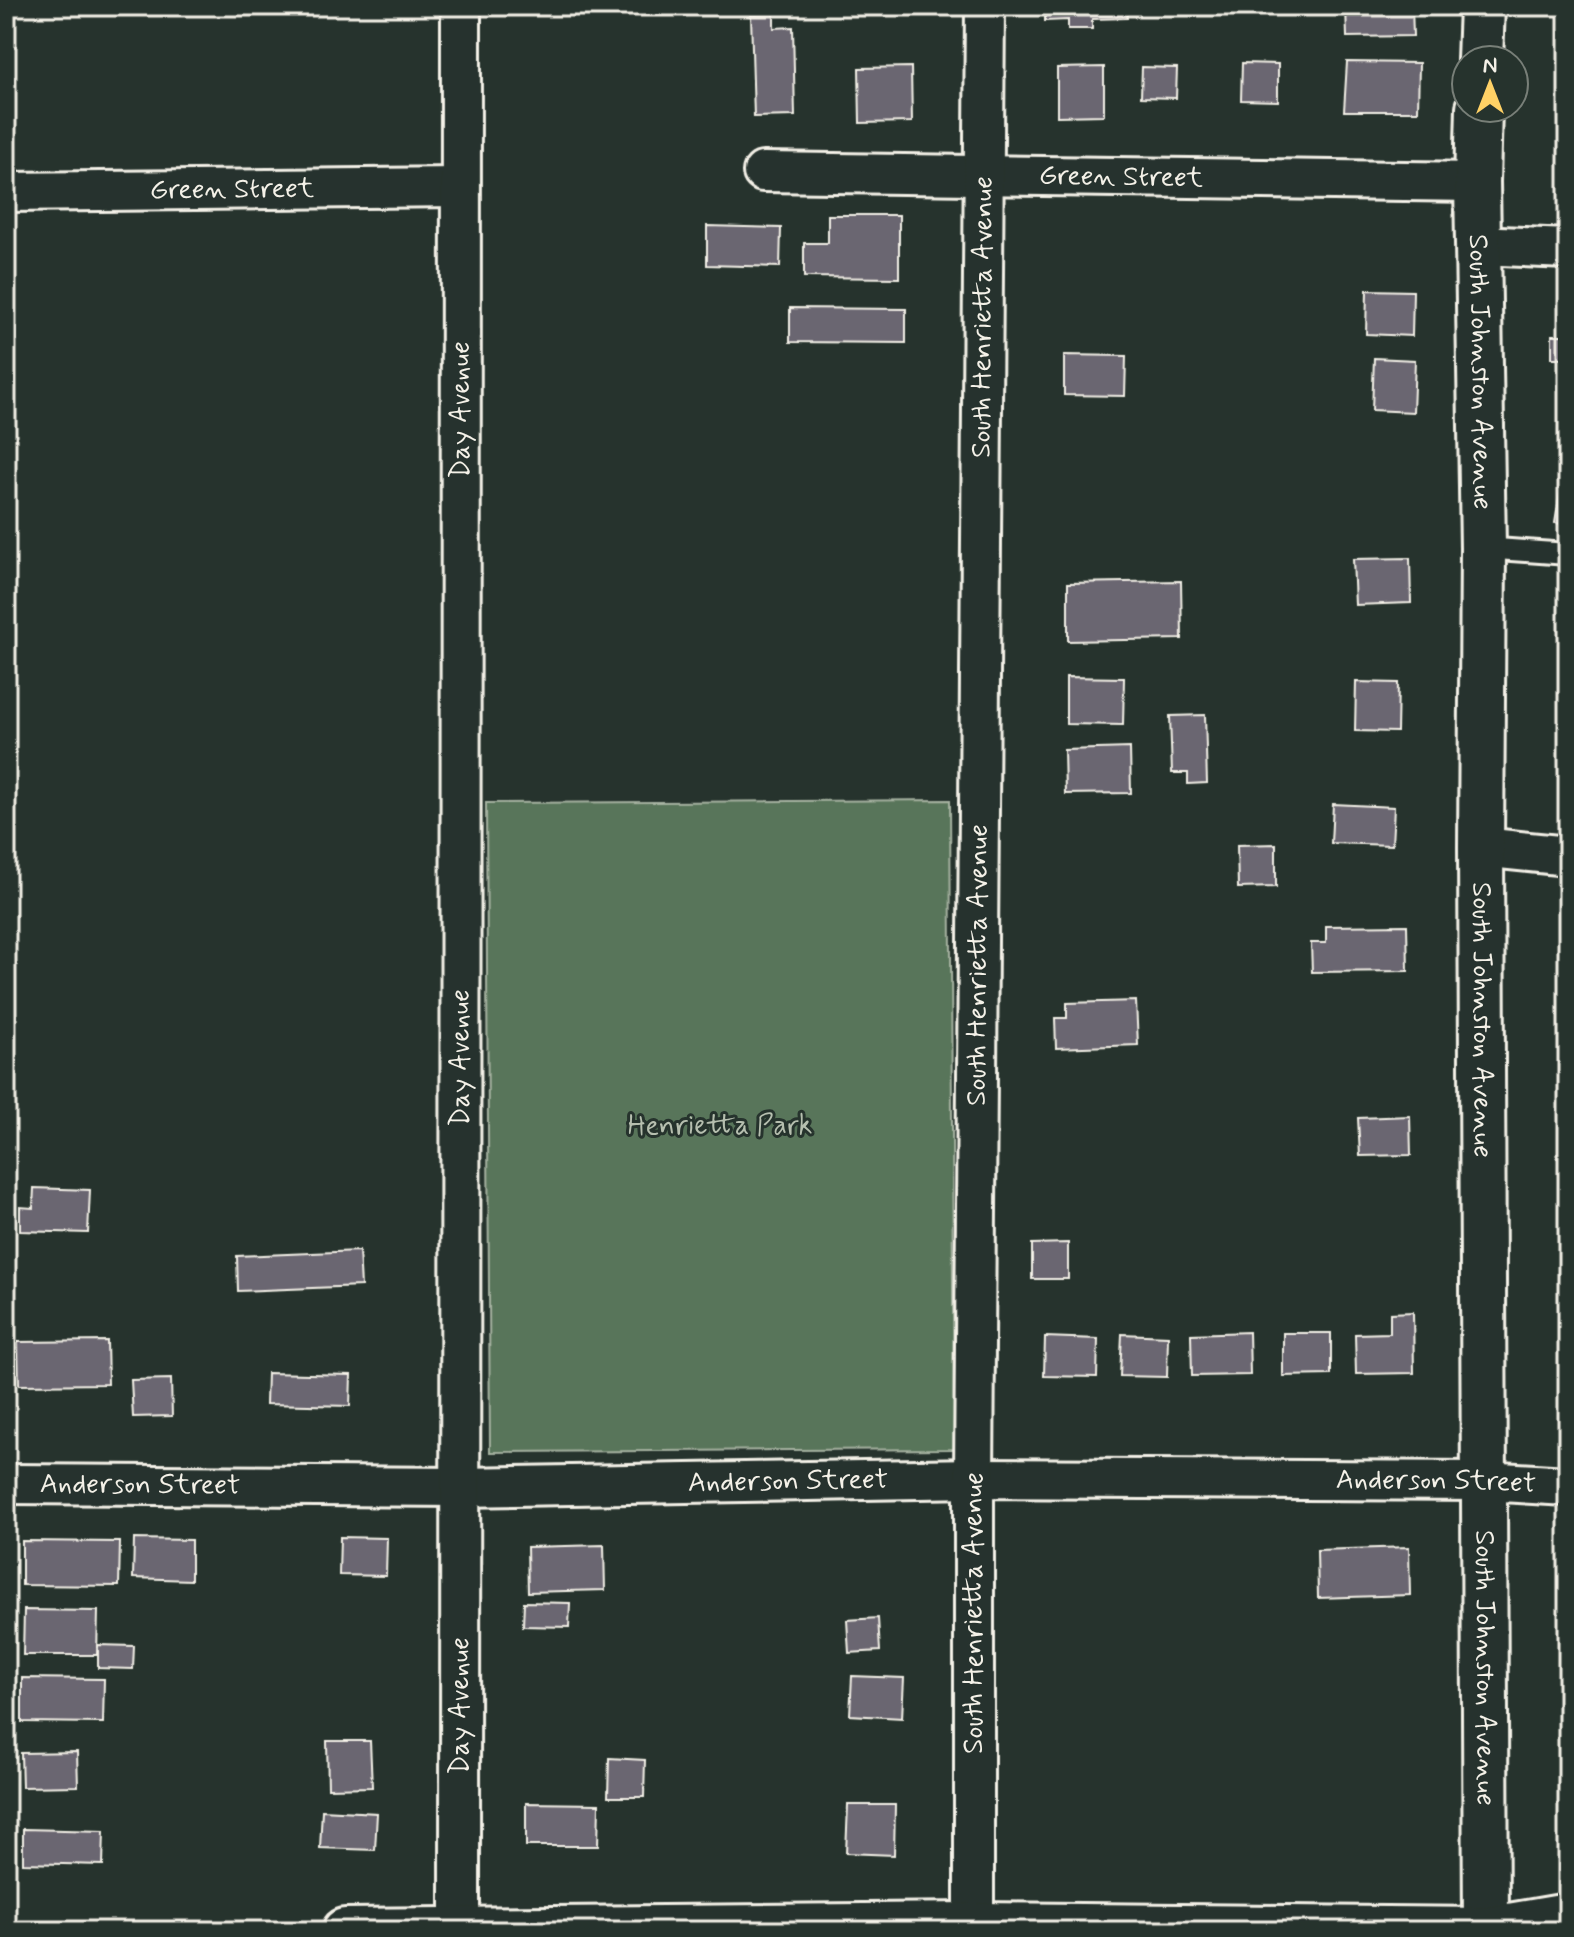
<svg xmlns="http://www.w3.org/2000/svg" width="1574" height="1937" font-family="Mynerve,sans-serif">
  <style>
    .green { fill: #59745a; stroke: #a6b2a1; stroke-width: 2 }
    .building { fill: #6b6671; stroke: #f4f1e8; stroke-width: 2 }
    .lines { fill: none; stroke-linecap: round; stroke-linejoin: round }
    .service-casing { stroke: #f4f1e8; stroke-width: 26 }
    .minor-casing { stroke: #f4f1e8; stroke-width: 44 }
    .tertiary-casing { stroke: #f4f1e8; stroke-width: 50 }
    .service { stroke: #26332d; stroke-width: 20 }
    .minor { stroke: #26332d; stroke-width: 38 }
    .tertiary { stroke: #26332d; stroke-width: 44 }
    .labels { text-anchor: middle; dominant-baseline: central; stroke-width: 6; stroke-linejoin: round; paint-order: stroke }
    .street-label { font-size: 28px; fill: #f4f1e8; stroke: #26332d }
    .park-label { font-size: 28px; fill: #b6bfaf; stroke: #26332d }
  </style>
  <rect width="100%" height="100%" fill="#26332d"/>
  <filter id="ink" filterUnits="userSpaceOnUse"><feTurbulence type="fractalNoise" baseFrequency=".0125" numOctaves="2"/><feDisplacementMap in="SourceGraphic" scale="16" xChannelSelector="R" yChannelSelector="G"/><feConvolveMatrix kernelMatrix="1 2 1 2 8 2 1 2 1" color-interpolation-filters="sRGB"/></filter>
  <g filter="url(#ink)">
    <polygon class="green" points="950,800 954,1449 490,1452 486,803"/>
    <g class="building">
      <polygon points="1045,6 1127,6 1127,18 1092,19 1092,29 1068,29 1068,20 1045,21"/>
      <polygon points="1346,6 1412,6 1413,36 1347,37"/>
      <polygon points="774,14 774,28 793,27 795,116 754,117 751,15"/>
      <polygon points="1347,62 1419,63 1418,111 1344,111"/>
      <polygon points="1242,63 1278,64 1278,101 1241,100"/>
      <polygon points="911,67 912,122 860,123 859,68"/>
      <polygon points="1104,67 1104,115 1057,116 1057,68"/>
      <polygon points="1142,67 1177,68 1176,98 1141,97"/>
      <polygon points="828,215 899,215 899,278 804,277 804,243 828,243"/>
      <polygon points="707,226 781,228 780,267 707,265"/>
      <polygon points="1367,290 1413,291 1412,336 1366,334"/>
      <polygon points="790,308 906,309 906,343 790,342"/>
      <polygon points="1552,335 1568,335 1568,405 1564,404 1566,358 1552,358"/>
      <polygon points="1064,355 1126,356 1125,396 1064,395"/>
      <polygon points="1374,358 1415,360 1413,412 1372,410"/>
      <polygon points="1560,493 1568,494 1568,525 1555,523"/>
      <polygon points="1410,558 1411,603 1355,605 1353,559"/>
      <polygon points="1181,581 1182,639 1068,641 1068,583"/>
      <polygon points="1066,677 1124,678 1123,725 1066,724"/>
      <polygon points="1356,682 1398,683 1397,732 1355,731"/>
      <polygon points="1205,715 1207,783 1188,784 1188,773 1172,773 1170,716"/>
      <polygon points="1130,748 1131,793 1065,794 1064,750"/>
      <polygon points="1333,804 1394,807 1392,845 1331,843"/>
      <polygon points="1276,844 1276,887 1238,888 1237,845"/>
      <polygon points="1407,925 1408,971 1312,972 1311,943 1326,943 1326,926"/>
      <polygon points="1136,1001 1138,1045 1056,1048 1055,1018 1067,1018 1067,1003"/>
      <polygon points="1410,1116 1411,1155 1360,1156 1358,1118"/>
      <polygon points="34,1188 90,1190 88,1233 20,1231 20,1207 33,1208"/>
      <polygon points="1068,1243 1068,1279 1032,1279 1032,1244"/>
      <polygon points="359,1251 361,1286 238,1291 237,1256"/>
      <polygon points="1413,1312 1414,1373 1356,1374 1355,1334 1390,1333 1390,1313"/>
      <polygon points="1249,1332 1250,1375 1192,1376 1191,1334"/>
      <polygon points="1283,1333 1331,1333 1331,1375 1283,1376"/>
      <polygon points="1122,1334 1168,1336 1167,1377 1120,1376"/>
      <polygon points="1045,1337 1098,1339 1097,1377 1044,1376"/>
      <polygon points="107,1341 108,1384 19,1385 18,1342"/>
      <polygon points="267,1373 351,1375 350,1406 266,1404"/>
      <polygon points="171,1379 172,1416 133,1417 131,1380"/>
      <polygon points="340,1537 387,1538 386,1576 339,1575"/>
      <polygon points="134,1539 191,1540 191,1580 133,1578"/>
      <polygon points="22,1541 120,1542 119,1586 22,1585"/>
      <polygon points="604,1545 605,1590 528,1592 527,1547"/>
      <polygon points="1409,1547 1410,1595 1318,1598 1317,1550"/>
      <polygon points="524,1602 570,1603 569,1627 523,1626"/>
      <polygon points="24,1610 98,1611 97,1655 23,1655"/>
      <polygon points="878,1618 880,1651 849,1653 847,1620"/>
      <polygon points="98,1645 134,1646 133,1669 98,1668"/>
      <polygon points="852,1676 904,1678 902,1718 850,1715"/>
      <polygon points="22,1678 104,1679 103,1723 22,1722"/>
      <polygon points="327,1741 370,1741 372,1787 328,1788"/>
      <polygon points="77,1752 78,1786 22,1787 21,1753"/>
      <polygon points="609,1758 645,1760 644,1797 608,1797"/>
      <polygon points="526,1803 599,1804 598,1846 526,1846"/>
      <polygon points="848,1805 895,1805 894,1855 846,1853"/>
      <polygon points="322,1810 377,1813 375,1850 320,1848"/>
      <polygon points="23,1829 104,1831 103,1865 23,1863"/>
    </g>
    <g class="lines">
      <defs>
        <polyline id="service" points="1483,548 1568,554"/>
        <g id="minor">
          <path id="s1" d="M763,172L1477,182"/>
          <path id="s2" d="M6,192L459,187"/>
          <polyline points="1478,245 1568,249"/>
          <polyline points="1481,847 1568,856"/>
          <path id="s3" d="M6,1484L462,1487L974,1478L1484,1481L1568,1486"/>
          <path id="s4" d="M974,1925V1478L985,6"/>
          <path id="s5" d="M460,1928L461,6"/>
        </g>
        <g id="tertiary">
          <polyline points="1480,60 1482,6"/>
          <path id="s6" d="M1479,108L1477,182L1483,548L1481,847L1486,1930"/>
          <polyline points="345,1931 974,1925 1486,1930 1568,1916"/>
        </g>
      </defs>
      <use href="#service" class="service-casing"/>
      <use href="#minor" class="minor-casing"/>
      <use href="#tertiary" class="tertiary-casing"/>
      <use href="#service" class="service"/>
      <use href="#minor" class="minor"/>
      <use href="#tertiary" class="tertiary"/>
    </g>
  </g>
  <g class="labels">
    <g class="street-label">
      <text stroke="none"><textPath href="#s1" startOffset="358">Green Street</textPath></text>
      <text stroke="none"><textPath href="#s2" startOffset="226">Green Street</textPath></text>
      <text stroke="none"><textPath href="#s4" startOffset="1608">South Henrietta Avenue</textPath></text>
      <text stroke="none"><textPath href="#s6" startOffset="264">South Johnston Avenue</textPath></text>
      <text stroke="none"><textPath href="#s5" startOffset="1518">Day Avenue</textPath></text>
      <text stroke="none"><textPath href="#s4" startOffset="960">South Henrietta Avenue</textPath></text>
      <text stroke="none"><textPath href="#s6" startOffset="912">South Johnston Avenue</textPath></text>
      <text stroke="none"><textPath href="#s5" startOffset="870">Day Avenue</textPath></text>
      <text stroke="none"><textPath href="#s3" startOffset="782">Anderson Street</textPath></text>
      <text stroke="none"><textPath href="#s3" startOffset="1430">Anderson Street</textPath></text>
      <text stroke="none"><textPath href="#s3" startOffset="134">Anderson Street</textPath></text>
      <text stroke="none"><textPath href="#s4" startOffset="312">South Henrietta Avenue</textPath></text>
      <text stroke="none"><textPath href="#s6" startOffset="1560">South Johnston Avenue</textPath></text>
      <text stroke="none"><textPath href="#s5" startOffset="222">Day Avenue</textPath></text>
    </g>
    <g class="park-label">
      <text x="720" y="1126">Henrietta Park</text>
    </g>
  </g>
  <rect width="1574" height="1937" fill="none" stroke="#26332d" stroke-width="32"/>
  <rect x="16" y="16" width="1542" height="1905" fill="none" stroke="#f4f1e8" stroke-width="3" filter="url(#ink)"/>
  <g transform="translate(1490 84)"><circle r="38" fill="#26332d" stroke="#787f78" stroke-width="2"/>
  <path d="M0-6L14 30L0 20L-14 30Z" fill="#ffd166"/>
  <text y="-12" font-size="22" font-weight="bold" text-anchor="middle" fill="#f4f1e8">N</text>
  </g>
</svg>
